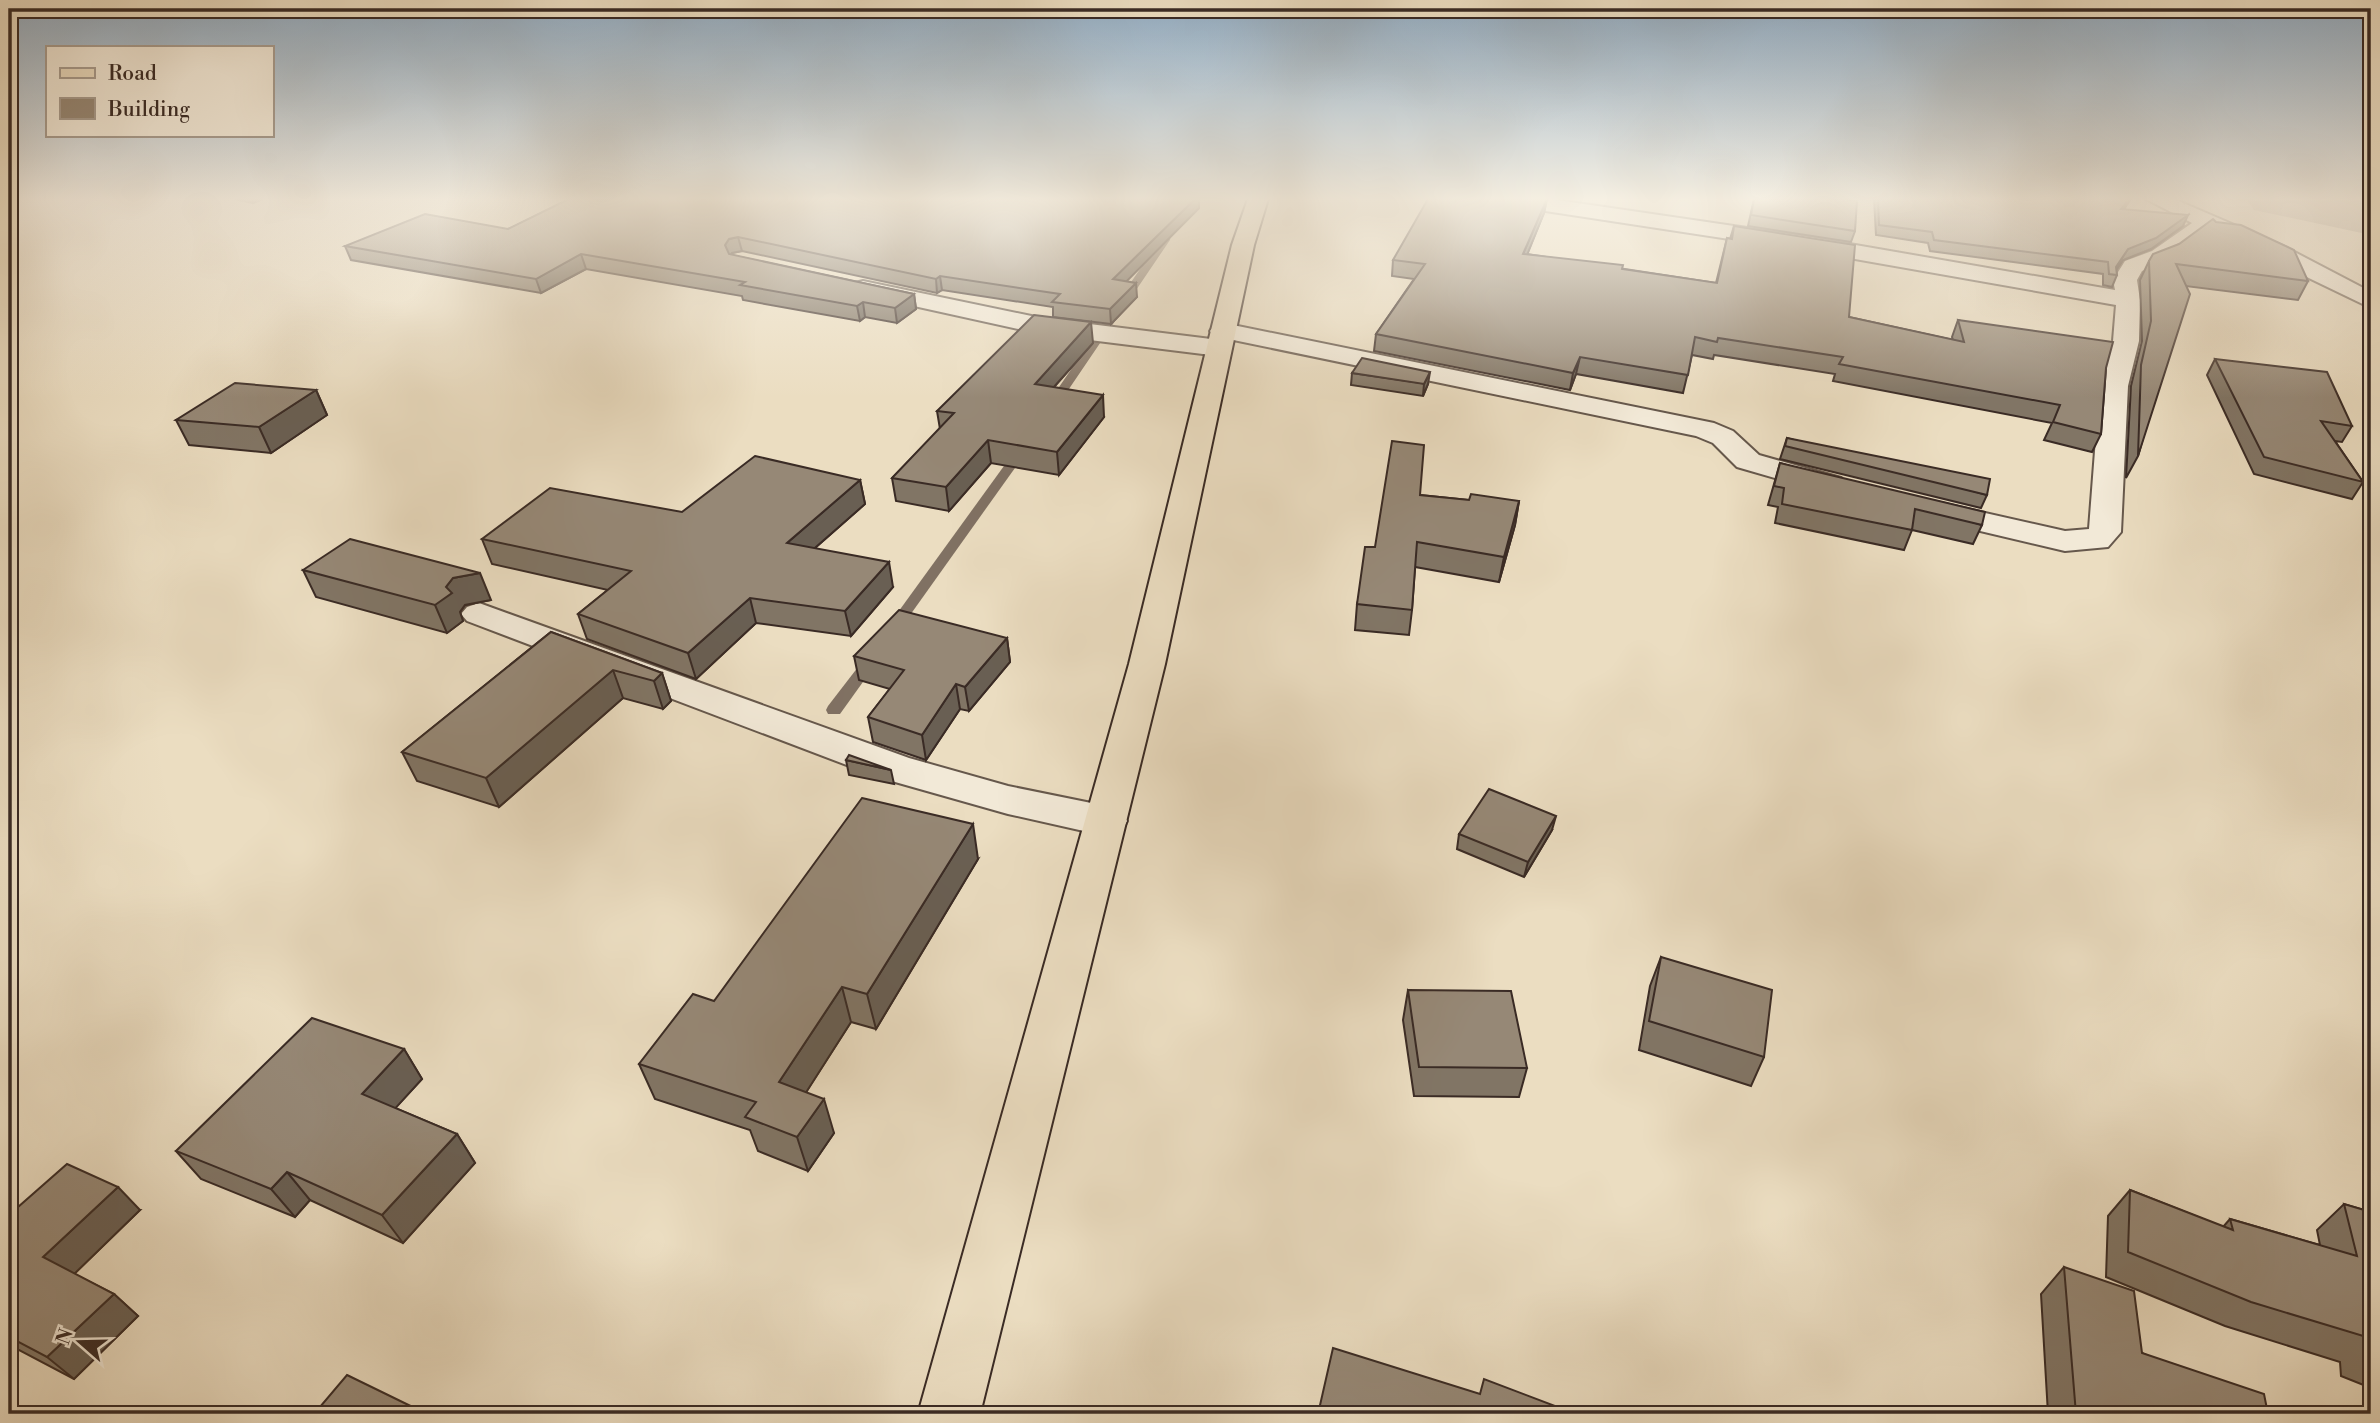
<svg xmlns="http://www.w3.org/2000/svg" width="2380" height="1423" font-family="'Libre Bodoni',serif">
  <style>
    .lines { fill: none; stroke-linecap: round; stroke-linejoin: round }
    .stream { fill: #807163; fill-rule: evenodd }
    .river { fill: #afa08c; fill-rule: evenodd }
    .street-casing { stroke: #66584c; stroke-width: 4 }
    .primary-casing { stroke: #3a2b25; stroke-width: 4 }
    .street { fill: #f2e9d7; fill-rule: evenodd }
    .primary { fill: #ebddc1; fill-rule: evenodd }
    .wall { fill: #817565; stroke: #3a2b25; stroke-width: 2 }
    .shaded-wall { fill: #695f53; stroke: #3a2b25; stroke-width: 2 }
    .building { fill: #968876; stroke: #3a2b25; stroke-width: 2 }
  </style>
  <rect width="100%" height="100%" fill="#ebddc1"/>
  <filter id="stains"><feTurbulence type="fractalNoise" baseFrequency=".00286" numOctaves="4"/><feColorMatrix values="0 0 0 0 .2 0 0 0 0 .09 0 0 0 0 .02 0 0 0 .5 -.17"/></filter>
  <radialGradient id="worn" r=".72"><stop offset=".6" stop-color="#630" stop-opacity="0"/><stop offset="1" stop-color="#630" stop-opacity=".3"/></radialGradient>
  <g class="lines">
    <g class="stream">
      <polygon points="1168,199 1176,199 1170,240 1056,408 1048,408 1046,406 1160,240"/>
      <polygon points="1021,447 1027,451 898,632 888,632 886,629 888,626 1017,448"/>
      <polygon points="870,656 878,661 840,714 828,714 826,710 828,706 865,658"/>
    </g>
    <polygon class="river" points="2246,199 2353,199 2371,203 2371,235 2254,210"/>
    <defs>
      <g id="street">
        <polygon points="1496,199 1550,199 1815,238 2115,290 2113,280 2125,261 2152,251 2192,223 2146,199 2174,199 2283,246 2371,292 2371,308 2209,230 2168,261 2142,271 2137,280 2140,300 2139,341 2128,386 2121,532 2108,547 2065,551 1921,517 1916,510 1921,503 1932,501 2065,531 2089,529 2100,386 2113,341 2116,305 1815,252 1506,205"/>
        <polygon points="863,281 1041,318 1219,340 1228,342 1232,348 1228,354 1219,356 1041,334 855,293 851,288 855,283"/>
        <polygon points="1223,323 1714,423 1733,431 1759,455 1841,478 1845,485 1841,492 1830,494 1737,467 1713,443 1696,436 1214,336 1210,331 1214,326"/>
        <polygon points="479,603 909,758 1008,786 1106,806 1121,810 1127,821 1121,832 1106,836 1008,814 881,778 467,621 461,614 467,607"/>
      </g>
      <polygon id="primary" points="1248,199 1268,199 1254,245 1165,664 980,1414 918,1414 1129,664 1232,245"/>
    </defs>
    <use href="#street" class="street-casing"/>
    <use href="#primary" class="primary-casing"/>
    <use href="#street" class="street"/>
    <use href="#primary" class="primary"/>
  </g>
  <g class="wall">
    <polygon points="234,199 262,199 253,203"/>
    <polygon points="569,199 1199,199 1199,208 1126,281 1137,297 1111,324 1053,317 1053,307 942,290 937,293 742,251 732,253 731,255 914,294 916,309 897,323 865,317 860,321 743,300 742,296 586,269 541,293 351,260 345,246 508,229"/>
    <polygon points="1547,199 1544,213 1527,254 1716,283 1727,238 1730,239 1734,226 1849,317 1953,340 1952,337 1958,320 2106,368 2101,434 2092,452 2044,440 2052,423 1833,381 1835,374 1714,355 1713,359 1692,355 1683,393 1576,374 1570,390 1374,351 1376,334 1414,279 1392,276 1393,260"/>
    <polygon points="1754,199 1845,199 1855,231 1851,242 1748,226"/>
    <polygon points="1874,199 2129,199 2124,210 2183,226 2151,249 2123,260 2116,270 2117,275 2112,287 2103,285 2103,274 1930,251 1928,243 1876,235"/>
    <polygon points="2179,244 2308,281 2298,300 2186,286 2138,456 2126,478 2131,386 2142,341 2140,280 2149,261"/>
    <polygon points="1093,343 1054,387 1104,417 1059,475 991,463 949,511 896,501 892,478 940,429 937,411"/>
    <polygon points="2215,359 2352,426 2342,442 2335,441 2363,482 2352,499 2254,474 2207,375"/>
    <polygon points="1352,373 1428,384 1423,396 1351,385"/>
    <polygon points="316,390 327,415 271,453 189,445 176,420"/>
    <polygon points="1787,438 1987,495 1981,508 1780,459"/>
    <polygon points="1780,463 1982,525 1973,544 1912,530 1904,550 1775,523 1778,507 1768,505"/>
    <polygon points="860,480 865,504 815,548 893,587 851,636 756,623 696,679 587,639 578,614 608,590 492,564 482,539 682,512"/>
    <polygon points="1420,495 1469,500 1519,501 1515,525 1499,582 1415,567 1412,610 1409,635 1355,630 1357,604 1375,547"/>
    <polygon points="303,570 491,600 465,605 460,612 463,621 447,633 316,597"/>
    <polygon points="551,632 662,673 671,701 663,709 623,698 499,807 417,781 402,752"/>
    <polygon points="1007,638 1010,662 969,711 960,709 926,760 873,742 868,717 890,689 859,680 854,656"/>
    <polygon points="846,760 891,770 894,784 849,775"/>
    <polygon points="1552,830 1524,877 1457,849 1459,834"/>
    <polygon points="978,859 876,1029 851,1022 806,1092 834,1133 808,1171 758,1151 750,1130 655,1099 639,1064 714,1001"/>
    <polygon points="1661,957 1764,1057 1751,1086 1639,1050 1650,986"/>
    <polygon points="1408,990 1527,1068 1519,1097 1414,1096 1403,1020"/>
    <polygon points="404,1049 422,1079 395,1108 457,1134 475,1163 403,1243 310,1200 295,1217 201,1179 176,1151"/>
    <polygon points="2130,1190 2223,1227 2230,1219 2320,1245 2317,1230 2344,1204 2371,1212 2371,1388 2341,1376 2340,1362 2225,1326 2106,1277 2108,1216"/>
    <polygon points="140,1210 74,1274 114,1294 138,1316 74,1379 15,1348 9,1343 9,1215"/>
    <polygon points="2064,1267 2142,1353 2268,1414 2048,1414 2041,1294"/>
  </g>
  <g class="shaded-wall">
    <polygon points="251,199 262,199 253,203"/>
    <polygon points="1195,199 1199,199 1199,208 1114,294 1113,279"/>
    <polygon points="1547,199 1544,213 1521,270 1523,254"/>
    <polygon points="2129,199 2131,199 2116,220 2121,209"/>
    <polygon points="2188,215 2183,226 2151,249 2123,260 2113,275 2116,267 2128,249"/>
    <polygon points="738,237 742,251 732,253 728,260 725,245 729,239"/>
    <polygon points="581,254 586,269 541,293 536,279"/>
    <polygon points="940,276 942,290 937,293 936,279"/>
    <polygon points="1136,283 1137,297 1111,324 1110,309"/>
    <polygon points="914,294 916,309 897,323 895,308"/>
    <polygon points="863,302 865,317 860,321 857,306"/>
    <polygon points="1091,322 1093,343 1037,406 1035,384"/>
    <polygon points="1580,357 1576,374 1570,390 1573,373"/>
    <polygon points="1430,372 1428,384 1423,396 1424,384"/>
    <polygon points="316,390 327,415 271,453 259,427"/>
    <polygon points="1103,395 1104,417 1059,475 1057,452"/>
    <polygon points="988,440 991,463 949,511 946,487"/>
    <polygon points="860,480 865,504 792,568 787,543"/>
    <polygon points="1519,501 1515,525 1499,582 1504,557"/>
    <polygon points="889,562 893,587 851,636 845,611"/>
    <polygon points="480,573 491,600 465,605 460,612 463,621 447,633 435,605 446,587 453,578"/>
    <polygon points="750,598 756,623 696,679 688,653"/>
    <polygon points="1007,638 1010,662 969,711 965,687"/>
    <polygon points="613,670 623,698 499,807 486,778"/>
    <polygon points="662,673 671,701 663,709 654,681"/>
    <polygon points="956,684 960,709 926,760 922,735"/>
    <polygon points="1556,816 1552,830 1524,877 1528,862"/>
    <polygon points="973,824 978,859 876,1029 867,994"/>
    <polygon points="842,987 851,1022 791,1116 779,1082"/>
    <polygon points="404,1049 422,1079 382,1123 362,1094"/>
    <polygon points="824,1099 834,1133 808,1171 797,1137"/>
    <polygon points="457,1134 475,1163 403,1243 382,1215"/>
    <polygon points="287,1172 310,1200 295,1217 271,1189"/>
    <polygon points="118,1187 140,1210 68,1280 43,1257"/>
    <polygon points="114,1294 138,1316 74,1379 47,1357"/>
  </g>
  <g class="building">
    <polygon points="569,199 1195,199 1113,279 1136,283 1110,309 1052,302 1060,294 940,276 936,279 738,237 729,239 725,245 729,254 914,294 895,308 863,302 857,306 740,285 745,282 581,254 536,279 345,246 425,214 508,229"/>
    <polygon points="1428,199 1547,199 1523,254 1623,265 1622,269 1717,283 1727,238 1732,239 1734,226 1855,245 1849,317 1964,342 1958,320 2113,342 2106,368 2101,434 2053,422 2060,405 1839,364 1843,357 1718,338 1717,342 1695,337 1688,375 1580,357 1573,373 1376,334 1425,264 1393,260"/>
    <polygon points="1754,199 1845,199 1857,201 1855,231 1751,215"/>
    <polygon points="1878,199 2129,199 2121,209 2188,215 2156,238 2128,249 2116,267 2117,275 2109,274 2108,262 1934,240 1932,232 1879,225"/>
    <polygon points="2213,219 2216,222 2241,225 2294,250 2308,281 2176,264 2190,294 2138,456 2141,365 2151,321 2149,261 2153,254 2179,244"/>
    <polygon points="1034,315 1091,322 1035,384 1103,395 1057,452 988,440 946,487 892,478 954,413 937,411"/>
    <polygon points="1362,358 1430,372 1424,384 1352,373"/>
    <polygon points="2215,359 2327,372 2352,426 2321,421 2363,482 2264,457"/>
    <polygon points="235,383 316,390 259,427 176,420"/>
    <polygon points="1787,438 1990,479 1987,495 1785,446"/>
    <polygon points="1392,441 1424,445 1420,495 1469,500 1471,494 1519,501 1504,557 1417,542 1412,610 1357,604 1365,547 1375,547"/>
    <polygon points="755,456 860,480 787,543 889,562 845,611 750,598 688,653 578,614 631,571 482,539 550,488 682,512"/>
    <polygon points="1780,463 1985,512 1982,525 1915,509 1912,530 1782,504 1784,488 1774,486"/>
    <polygon points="350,539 480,573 453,578 446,587 452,593 435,605 303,570"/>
    <polygon points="899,610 1007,638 965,687 956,684 922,735 868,717 904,670 854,656"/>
    <polygon points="551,632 662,673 654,681 613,670 486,778 402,752"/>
    <polygon points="849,755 891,770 846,760"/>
    <polygon points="1489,789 1556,816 1528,862 1459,834"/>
    <polygon points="862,798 973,824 867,994 842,987 779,1082 824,1099 797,1137 745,1117 756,1102 639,1064 693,994 714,1001"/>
    <polygon points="1661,957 1772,990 1764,1057 1649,1021"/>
    <polygon points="1408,990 1511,991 1527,1068 1419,1067"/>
    <polygon points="312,1018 404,1049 362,1094 457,1134 382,1215 287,1172 271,1189 176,1151"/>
    <polygon points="67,1164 118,1187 43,1257 114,1294 47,1357 9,1337 9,1215"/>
    <polygon points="2130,1190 2233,1230 2230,1219 2357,1256 2344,1204 2371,1212 2371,1348 2370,1338 2251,1302 2128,1252"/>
    <polygon points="2064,1267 2134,1291 2142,1353 2264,1394 2268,1414 2076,1414"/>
    <polygon points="1333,1348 1480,1394 1484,1379 1576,1414 1318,1414"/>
    <polygon points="347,1375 427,1414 314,1414"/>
  </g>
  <linearGradient id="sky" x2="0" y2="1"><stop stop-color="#91acc3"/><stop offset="0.5" stop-color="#f6f0e3"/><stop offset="1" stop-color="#f6f0e3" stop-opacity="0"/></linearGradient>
  <rect width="2380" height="398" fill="url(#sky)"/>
  <rect width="2380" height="1423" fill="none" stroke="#ebddc1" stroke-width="35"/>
  <rect x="10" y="10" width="2359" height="1402" fill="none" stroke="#3a2b25" stroke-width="3.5"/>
  <rect x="18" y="18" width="2345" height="1388" fill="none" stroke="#3a2b25" stroke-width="2"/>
  <rect x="46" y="46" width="228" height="91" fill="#f2e9d7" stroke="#a89d90" stroke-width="2"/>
  <rect x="60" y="68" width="35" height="10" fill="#ebddc1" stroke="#a89d90" stroke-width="2"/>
  <text x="108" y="80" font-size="21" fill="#3a2b25">Road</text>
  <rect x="60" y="98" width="35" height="21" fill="#968876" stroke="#a89d90" stroke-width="2"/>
  <text x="108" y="116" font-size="21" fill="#3a2b25">Building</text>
  <g transform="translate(80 1342) rotate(290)" stroke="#f2e9d7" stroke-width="5" paint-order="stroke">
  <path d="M0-5L12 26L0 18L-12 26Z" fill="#3a2b25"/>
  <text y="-10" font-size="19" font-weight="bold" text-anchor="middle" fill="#3a2b25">N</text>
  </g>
  <rect width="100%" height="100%" filter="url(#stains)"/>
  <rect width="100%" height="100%" fill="url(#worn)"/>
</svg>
